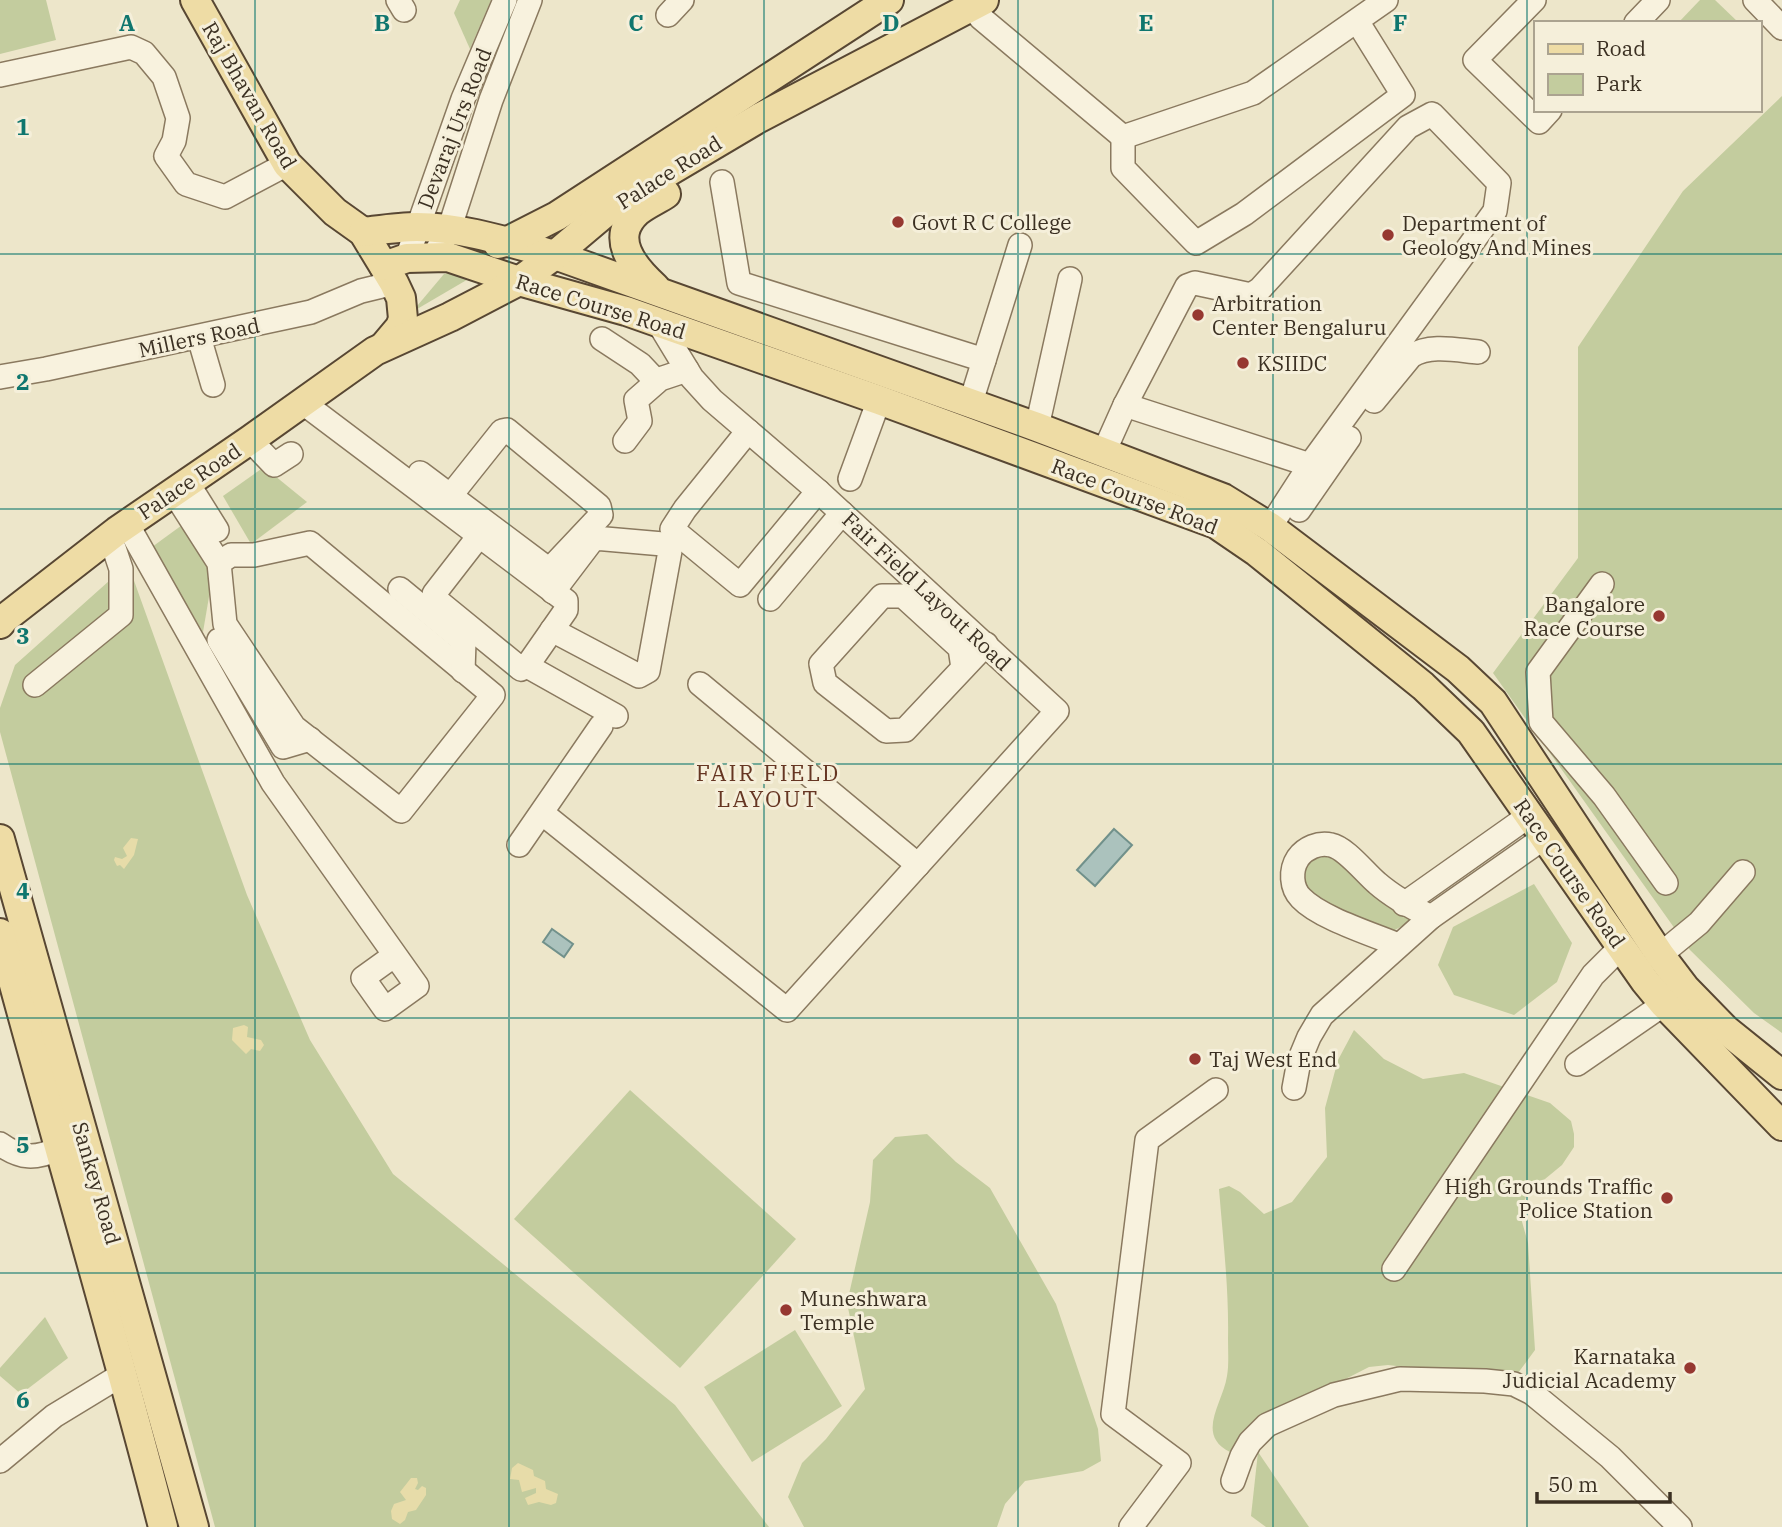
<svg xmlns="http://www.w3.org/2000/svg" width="1782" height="1527" font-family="'IBM Plex Serif',serif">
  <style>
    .green { fill: #c3cc9e }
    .sand { fill: #e7dca9 }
    .water { fill: #abc2bd; stroke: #71918b; stroke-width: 2 }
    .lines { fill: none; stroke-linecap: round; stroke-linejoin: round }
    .minor-casing { stroke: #8a795f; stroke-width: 26 }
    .major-casing { stroke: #584733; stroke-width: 32 }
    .minor { stroke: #f8f2de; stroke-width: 23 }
    .major { stroke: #eedca5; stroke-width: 28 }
    .grid { fill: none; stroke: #0f766e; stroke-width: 2; stroke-opacity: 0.55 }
    .poi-dot { fill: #963831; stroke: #f5efda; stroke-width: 2.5 }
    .labels { text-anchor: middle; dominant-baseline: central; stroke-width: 6; stroke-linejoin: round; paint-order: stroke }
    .street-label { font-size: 21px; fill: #3b3022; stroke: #f5efda }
    .poi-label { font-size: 21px; fill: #3b3022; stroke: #f5efda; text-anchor: start }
    .neighbourhood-label { font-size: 23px; letter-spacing: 2px; fill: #663623; stroke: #f5efda }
    .grid-label { font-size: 23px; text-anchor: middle; font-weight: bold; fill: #0f766e; stroke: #f5efda; stroke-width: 6; stroke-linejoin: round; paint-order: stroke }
  </style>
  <rect width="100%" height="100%" fill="#ede6ca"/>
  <g class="green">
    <polygon points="0,0 46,0 56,40 0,54"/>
    <polygon points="460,0 491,0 470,49 454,13"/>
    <polygon points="1700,0 1715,0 1739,23 1678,23"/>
    <polygon points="1782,96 1782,1033 1754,1013 1690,950 1493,673 1578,558 1578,347 1683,191"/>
    <polygon points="465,270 482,271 412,312 444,274"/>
    <polygon points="264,467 307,502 251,544 223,496"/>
    <polygon points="189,520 212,579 203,632 152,547"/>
    <polygon points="128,564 247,895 310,1040 393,1174 675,1405 769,1527 215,1527 0,732 0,708 15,665"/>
    <polygon points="1332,853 1408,913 1411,921 1393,931 1325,905 1306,893 1303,868 1320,854"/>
    <polygon points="1534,884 1572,943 1557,982 1514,1015 1454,995 1438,965 1453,927"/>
    <path d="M1354,1030L1384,1059L1423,1079L1464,1073L1550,1103L1571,1121L1574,1134V1147L1562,1165L1528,1193L1519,1211L1528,1243L1535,1350L1518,1373L1500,1378L1388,1365L1369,1367L1279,1413L1230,1452C1195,1435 1223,1403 1227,1376C1229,1365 1228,1351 1228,1339C1229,1289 1223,1239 1219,1189L1229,1186L1240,1192L1264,1214L1292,1202L1327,1157L1325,1108L1338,1060Z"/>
    <polygon points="630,1090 796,1239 680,1368 514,1219"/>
    <polygon points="927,1134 956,1162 990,1188 1056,1304 1098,1429 1101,1461 1083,1471 1025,1481 1005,1504 997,1527 804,1527 788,1497 802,1463 826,1439 865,1389 847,1303 870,1202 873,1160 895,1137"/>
    <polygon points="45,1317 68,1358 21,1394 0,1376 0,1368"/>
    <polygon points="795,1330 842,1406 752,1462 704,1387"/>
    <polygon points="1258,1452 1309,1527 1266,1527 1251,1516"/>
  </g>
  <g class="sand">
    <polygon points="131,838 138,839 134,855 124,869 120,865 117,866 114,860 115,857 122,859 127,856 123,848"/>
    <polygon points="244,1025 248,1027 247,1037 261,1040 264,1045 260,1051 251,1049 246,1054 232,1040 233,1028"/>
    <polygon points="518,1463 533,1470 534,1476 545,1481 546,1489 558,1494 556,1503 551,1505 539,1502 528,1505 525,1498 536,1493 536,1488 522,1492 519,1480 510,1479 512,1468"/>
    <polygon points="411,1478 417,1478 418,1483 415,1489 418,1490 422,1486 426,1488 426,1495 416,1510 408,1512 405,1520 400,1524 392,1519 391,1511 394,1504 406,1500 400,1492"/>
  </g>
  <g class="water">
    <polygon points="1114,829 1132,845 1095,886 1077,870"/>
    <polygon points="552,929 573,944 564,957 543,942"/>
  </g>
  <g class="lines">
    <defs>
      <g id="minor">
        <polyline points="398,0 404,10"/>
        <polyline points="1534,0 1475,60 1539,122 1550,110"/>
        <polyline points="1755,0 1782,28"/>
        <polyline points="972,7 981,18 1123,137 1253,93 1386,0"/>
        <polyline points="668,15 682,0"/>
        <polyline points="1636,23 1658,0"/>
        <polyline points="0,75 131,47 144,53 164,77 178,118 174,141 166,156 186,184 225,197 287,164"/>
        <polyline points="1123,137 1123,168 1196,243 1244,214 1403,95 1357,21"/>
        <polyline points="722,182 739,283 984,360"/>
        <polyline points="433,257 449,230 491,100 530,0"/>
        <polyline points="407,258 463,99 505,0"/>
        <polyline points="199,337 213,385"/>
        <polyline points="602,339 640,364 656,381"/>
        <polyline points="0,377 46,369 311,312 361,291 394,283"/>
        <path d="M1374,401L1411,356C1430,344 1456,350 1478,352"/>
        <polyline points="302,402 566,601 566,610 527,666 521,669 434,598 434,594 479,536"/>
        <polyline points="970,405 1020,245"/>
        <polyline points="1125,405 1310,465"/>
        <polyline points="1037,427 1070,279"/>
        <polyline points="748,431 685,509 672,529 740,585 818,491"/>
        <polyline points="250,440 274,465 291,454"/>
        <polyline points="625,441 640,421 636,400 660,379 687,370"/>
        <polyline points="1104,452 1125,405 1187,286 1195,283 1251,295 1260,289 1408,127 1432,114 1499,183 1495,211 1310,465 1270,527"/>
        <polyline points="420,473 544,566 550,567 554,565 601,515 599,506 507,430 502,431 451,495"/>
        <polyline points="850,479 879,400"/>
        <polyline points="187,482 217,530"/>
        <polyline points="173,491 219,563 225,624 294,727 401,811 493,695 310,543 254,555 231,555 219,563"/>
        <polyline points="1299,510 1349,438"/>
        <polyline points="127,524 273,783 417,986 385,1009 363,978 395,955"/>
        <polyline points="1602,584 1538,672 1541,722 1604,796 1666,883"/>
        <polyline points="400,589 464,642 463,671"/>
        <polyline points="770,599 842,513"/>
        <polyline points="552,630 639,676 648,671 670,551 668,546 663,544 594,538 553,592"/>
        <polyline points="219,640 283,747 310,739"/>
        <polyline points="527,666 616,716"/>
        <polyline points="963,668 960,648 903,596 882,596 821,664 825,683 886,731 905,730 986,644"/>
        <polyline points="700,684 918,865"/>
        <polyline points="35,685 121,615 121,569 110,536"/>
        <polyline points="542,813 787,1010 1057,711 818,491 712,400 692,378 658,322"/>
        <polyline points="519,845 601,726"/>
        <polyline points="1404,904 1530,815"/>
        <path d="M1398,945C1372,934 1320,918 1301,898C1291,888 1290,870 1298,858C1305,848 1319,842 1331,845C1346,848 1365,873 1377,883C1393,897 1411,907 1431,917"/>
        <polyline points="1660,955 1699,923 1743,872"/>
        <polyline points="1577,1064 1664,1004"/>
        <polyline points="1294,1088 1299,1061 1309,1037 1322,1015 1431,917 1545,837"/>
        <path d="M0,1144C21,1159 35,1159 58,1149"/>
        <polyline points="1394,1269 1593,975 1621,947"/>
        <polyline points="0,1461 54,1416 123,1374"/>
        <polyline points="1233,1481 1242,1456 1250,1442 1267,1425 1334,1395 1400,1379 1485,1381 1514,1384 1532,1393 1610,1457 1680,1527"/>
        <polyline points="1131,1527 1179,1463 1113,1414 1147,1140 1216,1090"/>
      </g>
      <g id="major">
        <polyline points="195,0 287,164 335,212 363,232 394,283 401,298 403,319 400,327 384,346"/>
        <path d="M363,232C380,230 399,227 417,227C463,227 511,243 555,255L1037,427L1223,498L1270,527L1458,669L1493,702L1660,955L1685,988L1726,1030L1782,1075"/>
        <polyline points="498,244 506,242 557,216 889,0"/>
        <polyline points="384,266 407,258 448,257 519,281 626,311 879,400 1216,524 1257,552 1423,686 1471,732 1645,981 1664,1004 1782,1126"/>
        <path d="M655,287C633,267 609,238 637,212C645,205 657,200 666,194"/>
        <polyline points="0,624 4,619 117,531 250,440 375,351 450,317 519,281 555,255 619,201 759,118 984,0"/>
        <polyline points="0,839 194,1527"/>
        <path d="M0,933C53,1131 112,1328 163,1527"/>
      </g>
    </defs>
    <use href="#minor" class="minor-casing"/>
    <use href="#major" class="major-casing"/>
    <use href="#minor" class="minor"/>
    <use href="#major" class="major"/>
  </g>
  <path class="grid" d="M255,0V1527M509,0V1527M764,0V1527M1018,0V1527M1273,0V1527M1527,0V1527M0,254H1782M0,509H1782M0,764H1782M0,1018H1782M0,1273H1782"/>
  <g class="poi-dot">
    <circle cx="898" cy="222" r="7"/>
    <circle cx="1388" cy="235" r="7"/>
    <circle cx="1198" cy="315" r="7"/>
    <circle cx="1243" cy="363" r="7"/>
    <circle cx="1659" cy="616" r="7"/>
    <circle cx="1195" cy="1059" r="7"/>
    <circle cx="1667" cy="1198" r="7"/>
    <circle cx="786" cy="1310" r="7"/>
    <circle cx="1690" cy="1368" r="7"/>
  </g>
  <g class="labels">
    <g class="street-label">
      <text transform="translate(250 95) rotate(60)">Raj Bhavan Road</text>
      <text transform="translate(454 128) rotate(-69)">Devaraj Urs Road</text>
      <text transform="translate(669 172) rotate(-32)">Palace Road</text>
      <text transform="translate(601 306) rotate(17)">Race Course Road</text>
      <text transform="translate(199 337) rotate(-12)">Millers Road</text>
      <text transform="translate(189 481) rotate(-34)">Palace Road</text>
      <text transform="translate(1135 496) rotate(21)">Race Course Road</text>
      <text transform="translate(927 591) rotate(43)">Fair Field Layout Road</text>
      <text transform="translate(1570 873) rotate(55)">Race Course Road</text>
      <text transform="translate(97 1183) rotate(74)">Sankey Road</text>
    </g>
    <g class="poi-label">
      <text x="912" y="222">Govt R C College</text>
      <text x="1402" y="223">Department of<tspan x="1402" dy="24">Geology And Mines</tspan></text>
      <text x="1212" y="303">Arbitration<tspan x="1212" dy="24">Center Bengaluru</tspan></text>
      <text x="1257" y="363">KSIIDC</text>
      <text x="1645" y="604" text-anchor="end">Bangalore<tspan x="1645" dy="24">Race Course</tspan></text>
      <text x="1209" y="1059">Taj West End</text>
      <text x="1653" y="1186" text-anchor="end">High Grounds Traffic<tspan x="1653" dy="24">Police Station</tspan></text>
      <text x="800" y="1298">Muneshwara<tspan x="800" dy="24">Temple</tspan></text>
      <text x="1676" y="1356" text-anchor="end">Karnataka<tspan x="1676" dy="24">Judicial Academy</tspan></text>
    </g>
    <g class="neighbourhood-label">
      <text x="768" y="772">FAIR FIELD<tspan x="768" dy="26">LAYOUT</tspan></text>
    </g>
  </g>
  <g class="grid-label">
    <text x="127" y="31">A</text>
    <text x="382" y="31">B</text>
    <text x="636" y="31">C</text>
    <text x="891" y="31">D</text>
    <text x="1146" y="31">E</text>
    <text x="1400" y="31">F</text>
    <text x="23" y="135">1</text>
    <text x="23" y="390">2</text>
    <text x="23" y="644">3</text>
    <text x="23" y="899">4</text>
    <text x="23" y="1153">5</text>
    <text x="23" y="1408">6</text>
  </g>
  <rect x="1534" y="21" width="228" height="91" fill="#f5efda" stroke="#aba390" stroke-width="2"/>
  <rect x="1548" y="44" width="35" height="10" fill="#eedca5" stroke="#aba390" stroke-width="2"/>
  <text x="1596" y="56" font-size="21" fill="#3b3022">Road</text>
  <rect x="1548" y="74" width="35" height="21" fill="#c3cc9e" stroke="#aba390" stroke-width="2"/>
  <text x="1596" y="91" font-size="21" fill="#3b3022">Park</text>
  <path d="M1537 1492v10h133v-10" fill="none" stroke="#3b3022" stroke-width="3.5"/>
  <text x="1548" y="1492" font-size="21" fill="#3b3022" stroke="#f5efda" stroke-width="5" paint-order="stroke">50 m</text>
</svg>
